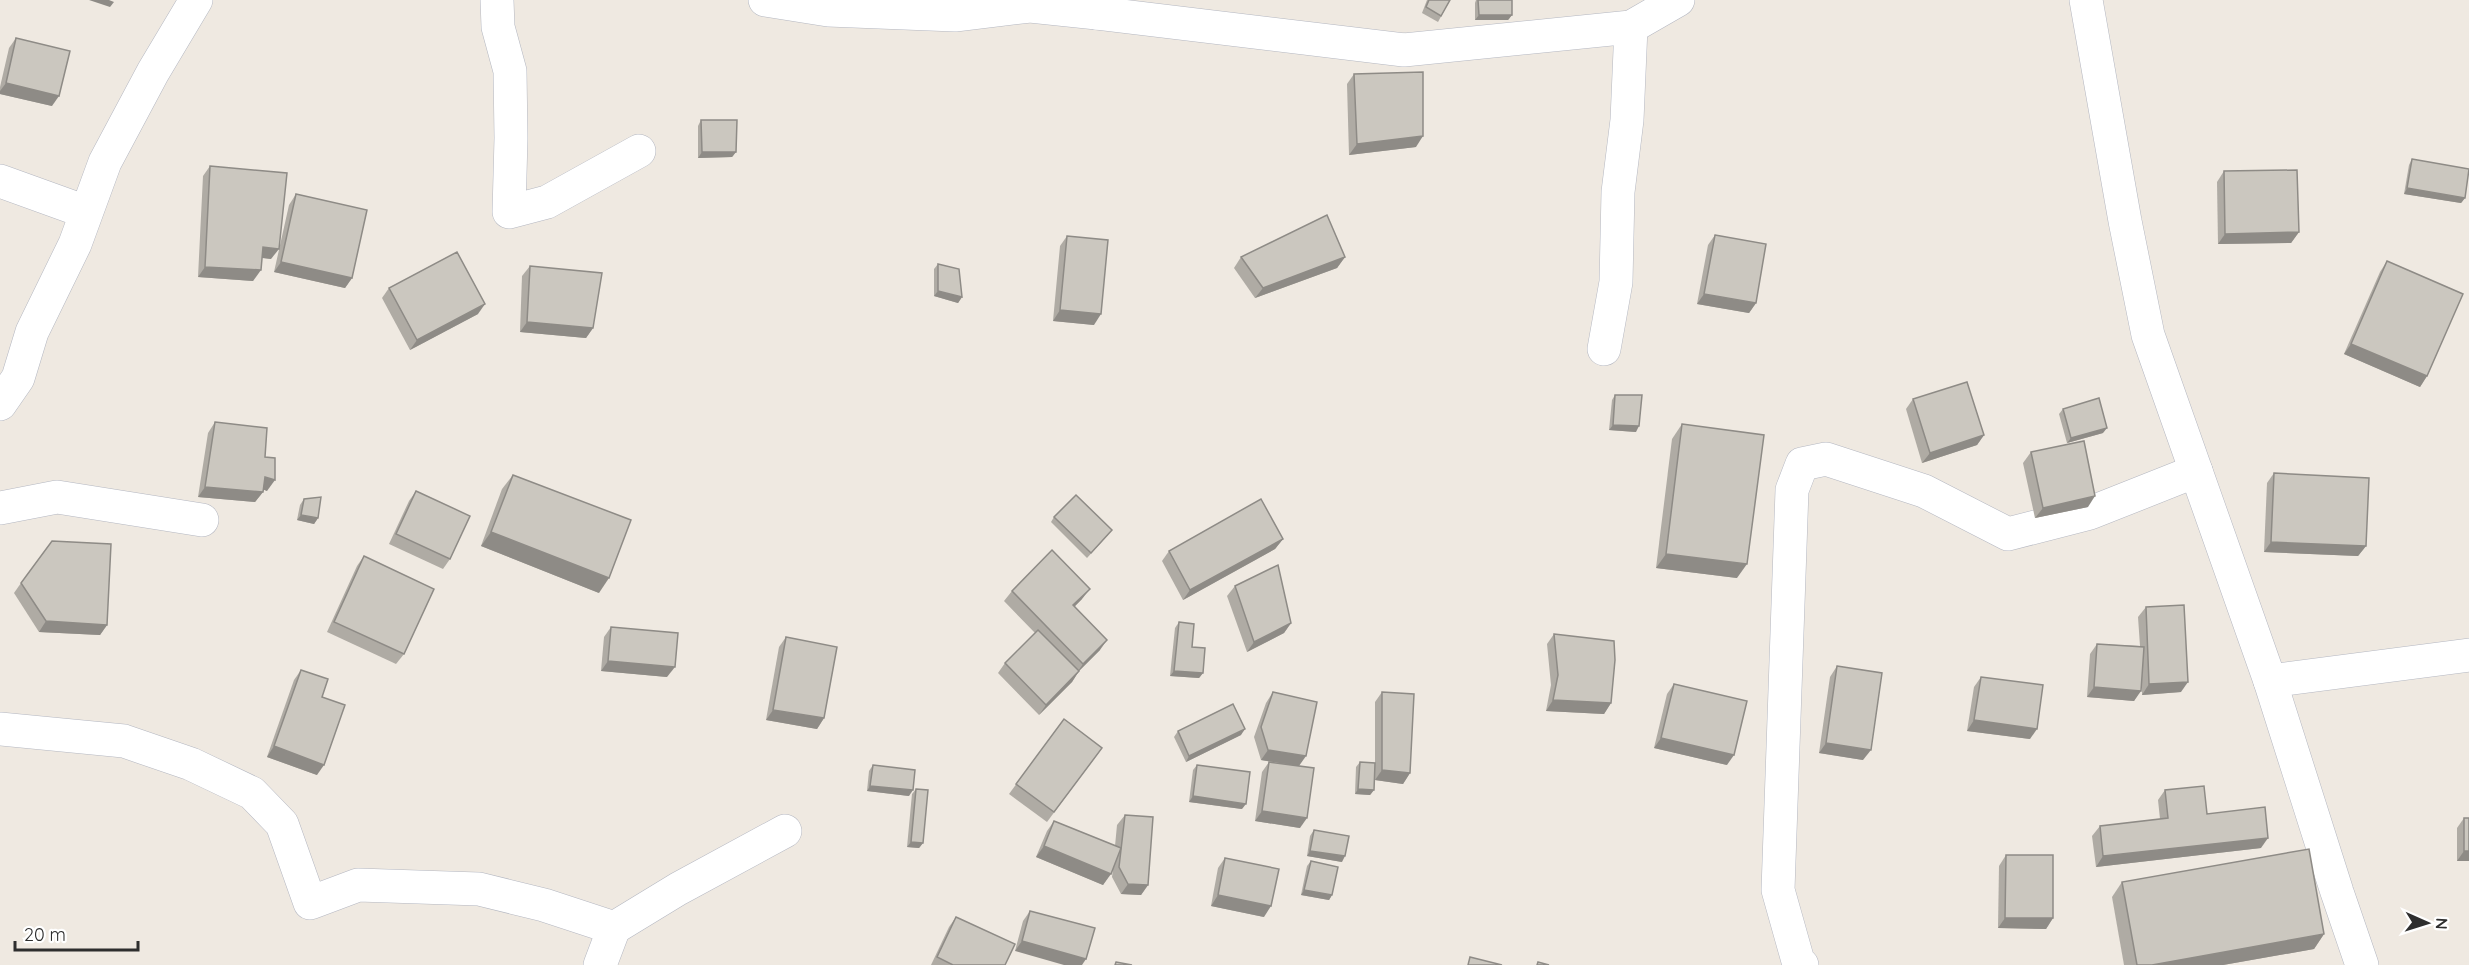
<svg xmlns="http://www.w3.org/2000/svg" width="2469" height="965" font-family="Quicksand,sans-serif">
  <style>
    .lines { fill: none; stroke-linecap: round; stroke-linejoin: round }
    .minor-casing { stroke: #b4b7c1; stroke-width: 34 }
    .minor { stroke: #fff; stroke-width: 33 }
    .wall { fill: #afaba4 }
    .shaded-wall { fill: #8e8b86 }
    .building { fill: #cbc7bf; stroke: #8e8b86; stroke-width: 1.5 }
  </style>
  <rect width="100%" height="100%" fill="#efe9e1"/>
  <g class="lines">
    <defs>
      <g id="minor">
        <polyline points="497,0 498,27 510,71 511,138 509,212 547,202 639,151"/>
        <polyline points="765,0 828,10 955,15 1030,6 1097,13"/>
        <polyline points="1103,0 1097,13 1404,50 1631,27 1678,0"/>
        <polyline points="2086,0 2125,221 2148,335 2270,681 2337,892 2362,965"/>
        <polyline points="0,181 86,212"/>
        <polyline points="1604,349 1616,282 1618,192 1627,120 1631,27"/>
        <polyline points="0,404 18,378 32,332 75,244 105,162 153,72 196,0"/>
        <polyline points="0,508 57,497 202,520"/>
        <polyline points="2270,681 2469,655"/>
        <polyline points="0,729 124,741 191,764 252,793 282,824 310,903 358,885 479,889 544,905 614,928 678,889 785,831"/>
        <polyline points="600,965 614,928"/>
        <polyline points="1802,965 1798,961 1778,890 1792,490 1802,464 1826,459 1924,491 2008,534 2090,513 2196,471"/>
      </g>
    </defs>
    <use href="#minor" class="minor-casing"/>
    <use href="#minor" class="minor"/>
  </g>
  <g class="wall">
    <polygon points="1427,0 1450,0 1438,22 1422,13"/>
    <polygon points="1476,0 1512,0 1512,15 1508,20 1475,20 1475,3"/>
    <polygon points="16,38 52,106 0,94 0,87 9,48"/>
    <polygon points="1354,74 1416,147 1349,155 1347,84"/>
    <polygon points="701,120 736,152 732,157 698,158 698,126"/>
    <polygon points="2412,159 2465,198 2461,203 2404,194 2409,165"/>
    <polygon points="210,166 271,259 262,258 253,281 198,277 203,176"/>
    <polygon points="2224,171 2299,232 2291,243 2218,244 2217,182"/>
    <polygon points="296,194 352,278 345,288 274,272 289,205"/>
    <polygon points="1715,235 1756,303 1749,313 1697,304 1708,245"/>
    <polygon points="1067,236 1094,325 1053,321 1060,246"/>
    <polygon points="1241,257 1345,257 1337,268 1255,298 1234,268"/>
    <polygon points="2387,261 2427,376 2420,387 2344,354 2380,272"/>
    <polygon points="938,264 962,297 958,303 934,296 934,269"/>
    <polygon points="530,266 593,328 586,338 520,332 522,276"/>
    <polygon points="389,288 478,314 410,350 382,298"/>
    <polygon points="1615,395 1636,432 1609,430 1612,400"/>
    <polygon points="1913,399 1984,435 1977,445 1922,463 1906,409"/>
    <polygon points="2063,409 2103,433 2067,443 2059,414"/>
    <polygon points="215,422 265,457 267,491 263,489 263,492 255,502 198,497 208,433"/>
    <polygon points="1682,424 1737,578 1656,568 1672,439"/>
    <polygon points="2031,452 2088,507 2035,518 2023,463"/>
    <polygon points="2274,473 2366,546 2358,556 2264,552 2267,483"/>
    <polygon points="513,475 599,593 481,546 502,489"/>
    <polygon points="416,491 450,559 443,569 389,544 409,501"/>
    <polygon points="304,499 318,518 314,524 297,520 300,505"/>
    <polygon points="1054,517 1108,535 1087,558 1051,522"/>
    <polygon points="1283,539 1275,549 1183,600 1162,561 1169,551"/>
    <polygon points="364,556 404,654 396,664 327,632 357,566"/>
    <polygon points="21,583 107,625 100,635 39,632 14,593"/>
    <polygon points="1235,586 1291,623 1284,633 1247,652 1227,596"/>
    <polygon points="1012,591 1082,599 1075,606 1100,650 1079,671 1072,682 1039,715 998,673 1005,663 1035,633 1004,601"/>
    <polygon points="2146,607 2181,692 2142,695 2142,687 2134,701 2087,697 2090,654 2097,644 2140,646 2138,617"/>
    <polygon points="1179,622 1192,647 1203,673 1199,678 1170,676 1175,628"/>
    <polygon points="611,627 667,677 601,671 604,637"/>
    <polygon points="1554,634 1611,703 1604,714 1546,711 1551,685 1547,644"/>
    <polygon points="786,637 824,718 817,729 766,720 779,647"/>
    <polygon points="1837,666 1863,760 1819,753 1830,677"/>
    <polygon points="301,670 322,697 317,775 267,757 294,680"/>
    <polygon points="1981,677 2030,739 1967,731 1974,687"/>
    <polygon points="1674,684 1727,765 1654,748 1667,694"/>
    <polygon points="1273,692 1299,766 1300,828 1255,821 1262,772 1269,762 1290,765 1261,760 1254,737 1266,703"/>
    <polygon points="1382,692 1410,773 1403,784 1375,780 1375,769 1374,790 1370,795 1355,794 1356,767 1360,762 1375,763 1375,702"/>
    <polygon points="1064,719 1102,748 1047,822 1009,794"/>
    <polygon points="1178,731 1241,735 1186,762 1174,737"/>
    <polygon points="873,765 909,796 867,791 869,771"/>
    <polygon points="1197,765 1242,809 1189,802 1193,770"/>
    <polygon points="916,789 923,843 919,848 907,847 912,794"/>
    <polygon points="2165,790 2207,814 2261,848 2096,867 2092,836 2100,826 2160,819 2158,800"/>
    <polygon points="1125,815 1148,885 1141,895 1121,894 1112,877 1113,869 1103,885 1036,857 1047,831 1054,821 1115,846 1117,825"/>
    <polygon points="2464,818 2469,861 2457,861 2457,828"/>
    <polygon points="1314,830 1342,862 1307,856 1310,836"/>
    <polygon points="2006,855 2053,918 2046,929 1998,928 1999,866"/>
    <polygon points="1225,858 1264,917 1211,906 1218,868"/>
    <polygon points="1311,861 1332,895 1329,900 1301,895 1307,866"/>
    <polygon points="2122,882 2324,934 2314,949 2223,965 2124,965 2112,897"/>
    <polygon points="1030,911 1095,928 1015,951 1023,921"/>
    <polygon points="956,917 1005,965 931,965 949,927"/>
  </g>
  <g class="shaded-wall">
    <polygon points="89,0 109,0 114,2 110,7"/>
    <polygon points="1479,15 1512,15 1508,20 1475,20"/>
    <polygon points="6,83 59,96 52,106 0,94 0,91"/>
    <polygon points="1423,136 1416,147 1349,155 1357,144"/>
    <polygon points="702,152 736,152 732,157 698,158"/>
    <polygon points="2407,188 2465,198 2461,203 2404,194"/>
    <polygon points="2299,232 2291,243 2218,244 2225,234"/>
    <polygon points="263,247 279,249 271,259 256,257"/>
    <polygon points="1345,257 1337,268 1255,298 1263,288"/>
    <polygon points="281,262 352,278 345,288 274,272"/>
    <polygon points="205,267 261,270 253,281 198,277"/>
    <polygon points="938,291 962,297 958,303 934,296"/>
    <polygon points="1704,294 1756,303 1749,313 1697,304"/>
    <polygon points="485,304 478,314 410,350 417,340"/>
    <polygon points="1060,310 1101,314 1094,325 1053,321"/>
    <polygon points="527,322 593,328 586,338 520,332"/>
    <polygon points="2351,344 2427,376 2420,387 2344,354"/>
    <polygon points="1613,425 1639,426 1636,432 1609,430"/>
    <polygon points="2107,428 2103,433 2067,443 2071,438"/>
    <polygon points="1984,435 1977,445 1922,463 1930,453"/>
    <polygon points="265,477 275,480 267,491 257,487"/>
    <polygon points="205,487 263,492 255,502 198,497"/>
    <polygon points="2095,496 2088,507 2035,518 2043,508"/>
    <polygon points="301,515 318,518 314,524 297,520"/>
    <polygon points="491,532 609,578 599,593 481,546"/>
    <polygon points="1283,539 1275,549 1183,600 1190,590"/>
    <polygon points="2271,542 2366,546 2358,556 2264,552"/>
    <polygon points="1666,554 1747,564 1737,578 1656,568"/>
    <polygon points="1090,589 1082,599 1066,615 1073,605"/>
    <polygon points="46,621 107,625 100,635 39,632"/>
    <polygon points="1291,623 1284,633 1247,652 1254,642"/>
    <polygon points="1107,640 1100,650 1076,674 1083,664"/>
    <polygon points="608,661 675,667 667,677 601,671"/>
    <polygon points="1079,671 1072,682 1039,715 1046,705"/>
    <polygon points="1174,671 1203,673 1199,678 1170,676"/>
    <polygon points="2188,682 2181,692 2142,695 2149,684"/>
    <polygon points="2094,687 2141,691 2134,701 2087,697"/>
    <polygon points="1553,700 1611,703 1604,714 1546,711"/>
    <polygon points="773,710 824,718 817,729 766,720"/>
    <polygon points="1974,720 2037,729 2030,739 1967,731"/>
    <polygon points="1245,729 1241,735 1186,762 1189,756"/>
    <polygon points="1661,738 1734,755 1727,765 1654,748"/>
    <polygon points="1826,743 1871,750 1863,760 1819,753"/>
    <polygon points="274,746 324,765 317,775 267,757"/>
    <polygon points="1268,750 1306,756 1299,766 1261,760"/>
    <polygon points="1382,770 1410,773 1403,784 1375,780"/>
    <polygon points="870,786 913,790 909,796 867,791"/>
    <polygon points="1358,789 1374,790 1370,795 1355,794"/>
    <polygon points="1193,796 1246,804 1242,809 1189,802"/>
    <polygon points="1262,811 1307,818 1300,828 1255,821"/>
    <polygon points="2268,838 2261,848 2096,867 2103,856"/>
    <polygon points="911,842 923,843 919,848 907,847"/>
    <polygon points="1044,846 1111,874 1103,885 1036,857"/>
    <polygon points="1310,851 1345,856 1342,862 1307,856"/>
    <polygon points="2464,851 2469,851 2469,861 2457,861"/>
    <polygon points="1128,884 1148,885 1141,895 1121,894"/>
    <polygon points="1304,890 1332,895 1329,900 1301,895"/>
    <polygon points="1218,895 1271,906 1264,917 1211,906"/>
    <polygon points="2005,918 2053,918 2046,929 1998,928"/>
    <polygon points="2324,934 2314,949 2223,965 2152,965"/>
    <polygon points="1022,941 1086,959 1082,965 1064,965 1015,951"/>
  </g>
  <g class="building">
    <polygon points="1429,0 1450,0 1441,16 1426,7"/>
    <polygon points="1478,0 1512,0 1512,15 1479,15"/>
    <polygon points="16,38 70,51 59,96 6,83"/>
    <polygon points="1423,72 1423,136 1357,144 1354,74"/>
    <polygon points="701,120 737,120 736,152 702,152"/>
    <polygon points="2412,159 2469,169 2465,198 2407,188"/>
    <polygon points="210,166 287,173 279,249 263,247 261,270 205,267"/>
    <polygon points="2297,170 2299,232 2225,234 2224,171"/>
    <polygon points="296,194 367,210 352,278 281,262"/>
    <polygon points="1327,215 1345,257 1263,288 1241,257"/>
    <polygon points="1715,235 1766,244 1756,303 1704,294"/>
    <polygon points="1067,236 1108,240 1101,314 1060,310"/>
    <polygon points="457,252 485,304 417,340 389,288"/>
    <polygon points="2387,261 2463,294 2427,376 2351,344"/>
    <polygon points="938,264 959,269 962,297 938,291"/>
    <polygon points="530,266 602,273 593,328 527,322"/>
    <polygon points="1967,382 1984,435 1930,453 1913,399"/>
    <polygon points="1615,395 1642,395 1639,426 1613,425"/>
    <polygon points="2099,398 2107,428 2071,438 2063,409"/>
    <polygon points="215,422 267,428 265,457 275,458 275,480 265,477 263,492 205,487"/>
    <polygon points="1682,424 1764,435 1747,564 1666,554"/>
    <polygon points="2084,441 2095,496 2043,508 2031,452"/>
    <polygon points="2274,473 2369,478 2366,546 2271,542"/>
    <polygon points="513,475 631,520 609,578 491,532"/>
    <polygon points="416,491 470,516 450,559 396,534"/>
    <polygon points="1076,495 1112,530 1091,553 1054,517"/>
    <polygon points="321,497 318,518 301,515 304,499"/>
    <polygon points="1261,499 1283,539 1190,590 1169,551"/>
    <polygon points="52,541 111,544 107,625 46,621 21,583"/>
    <polygon points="1052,550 1090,589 1073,605 1107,640 1083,664 1012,591"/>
    <polygon points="364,556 434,589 404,654 334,622"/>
    <polygon points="1278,565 1291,623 1254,642 1235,586"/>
    <polygon points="2184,605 2188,682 2149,684 2146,607"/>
    <polygon points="1179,622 1194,624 1192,647 1205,648 1203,673 1174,671"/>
    <polygon points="611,627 678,633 675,667 608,661"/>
    <polygon points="1038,630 1079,671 1046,705 1005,663"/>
    <polygon points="1554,634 1614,641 1615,660 1611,703 1553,700 1558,675"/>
    <polygon points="786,637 837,647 824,718 773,710"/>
    <polygon points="2097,644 2144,647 2141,691 2094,687"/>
    <polygon points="1837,666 1882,673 1871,750 1826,743"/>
    <polygon points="301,670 328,679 322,697 345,705 324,765 274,746"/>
    <polygon points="1981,677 2043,685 2037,729 1974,720"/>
    <polygon points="1674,684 1747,701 1734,755 1661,738"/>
    <polygon points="1273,692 1317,702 1306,756 1268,750 1261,727"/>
    <polygon points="1382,692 1414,694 1410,773 1382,770"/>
    <polygon points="1233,704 1245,729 1189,756 1178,731"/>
    <polygon points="1064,719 1102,748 1054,812 1016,784"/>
    <polygon points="1269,762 1314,768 1307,818 1262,811"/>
    <polygon points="1360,762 1375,763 1374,790 1358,789"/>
    <polygon points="873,765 915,770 913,790 870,786"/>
    <polygon points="1197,765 1250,772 1246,804 1193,796"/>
    <polygon points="2204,786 2207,814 2265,807 2268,838 2103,856 2100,826 2168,818 2165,790"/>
    <polygon points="916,789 928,790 923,843 911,842"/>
    <polygon points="1125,815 1153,817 1148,885 1128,884 1119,867"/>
    <rect x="2464" y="818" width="5" height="33"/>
    <polygon points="1054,821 1121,848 1111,874 1044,846"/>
    <polygon points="1314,830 1349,836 1345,856 1310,851"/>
    <polygon points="2309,849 2324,934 2152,965 2137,965 2122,882"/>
    <polygon points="2006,855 2053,855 2053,918 2005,918"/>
    <polygon points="1225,858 1279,869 1271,906 1218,895"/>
    <polygon points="1311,861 1338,867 1332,895 1304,890"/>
    <polygon points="1030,911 1095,928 1086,959 1022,941"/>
    <polygon points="956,917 1015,944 1005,965 953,965 937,957"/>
    <polygon points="1470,957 1502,965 1468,965"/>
    <polygon points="1116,962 1132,965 1115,965"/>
    <polygon points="1538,962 1549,965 1537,965"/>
  </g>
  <g transform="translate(2427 923) rotate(93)" stroke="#ffffff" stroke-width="4.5" paint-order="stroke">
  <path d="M0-4.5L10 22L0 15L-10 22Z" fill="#2e2e2e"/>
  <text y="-9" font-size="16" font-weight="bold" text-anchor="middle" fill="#2e2e2e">N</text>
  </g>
  <path d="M15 941v9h123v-9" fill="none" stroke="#2e2e2e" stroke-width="3"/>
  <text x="24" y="941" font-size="18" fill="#2e2e2e" stroke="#ffffff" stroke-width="4.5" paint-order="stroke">20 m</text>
</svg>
